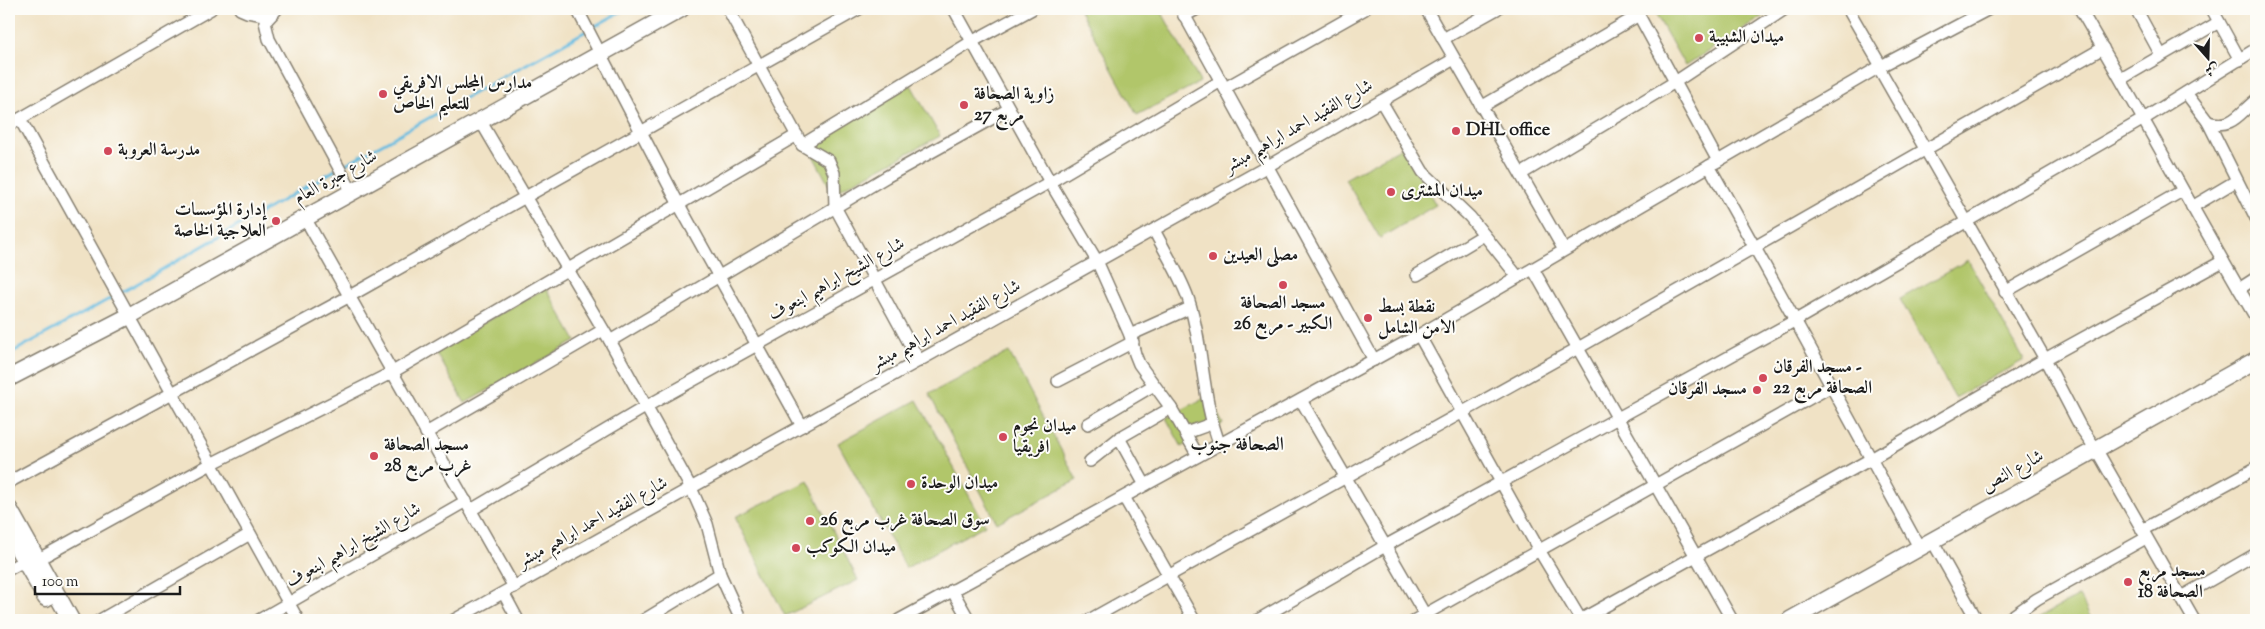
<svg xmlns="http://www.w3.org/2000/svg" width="2265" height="629" font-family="'Sorts Mill Goudy',Amiri,serif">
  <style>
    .green { fill: #b1c66a; stroke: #667143 }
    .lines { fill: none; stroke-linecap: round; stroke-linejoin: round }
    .stream { stroke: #63bbe0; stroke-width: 3 }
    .street-casing { stroke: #867f70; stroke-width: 14 }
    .secondary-casing { stroke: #867f70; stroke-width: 19 }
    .street { stroke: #fff; stroke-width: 11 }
    .secondary { stroke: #fff; stroke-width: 16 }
    .poi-dot { fill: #d1495b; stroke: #fdfcf7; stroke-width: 2 }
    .labels { text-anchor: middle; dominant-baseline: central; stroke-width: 4; stroke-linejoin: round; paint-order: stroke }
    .poi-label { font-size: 18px; font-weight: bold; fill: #1c1c1c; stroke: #fdfcf7; text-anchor: start }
    .street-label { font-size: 18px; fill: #1c1c1c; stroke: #fdfcf7 }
    .neighbourhood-label { font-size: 19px; font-weight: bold; fill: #1c1c1c; stroke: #fdfcf7 }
  </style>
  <rect width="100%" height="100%" fill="#fdfcf7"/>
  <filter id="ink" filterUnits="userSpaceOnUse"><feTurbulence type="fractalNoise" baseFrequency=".02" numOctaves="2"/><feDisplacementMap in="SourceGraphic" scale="10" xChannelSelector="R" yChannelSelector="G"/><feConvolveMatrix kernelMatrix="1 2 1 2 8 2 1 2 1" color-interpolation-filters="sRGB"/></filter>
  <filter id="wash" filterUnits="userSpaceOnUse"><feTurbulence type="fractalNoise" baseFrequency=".0096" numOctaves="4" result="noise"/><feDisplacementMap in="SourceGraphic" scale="20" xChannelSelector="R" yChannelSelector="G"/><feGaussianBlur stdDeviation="1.12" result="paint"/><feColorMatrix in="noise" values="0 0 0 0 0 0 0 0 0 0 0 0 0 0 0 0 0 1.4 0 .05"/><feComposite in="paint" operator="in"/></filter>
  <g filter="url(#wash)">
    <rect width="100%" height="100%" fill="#f0e2c5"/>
    <g class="green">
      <polygon points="1079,9 1160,9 1200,82 1137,115"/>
      <polygon points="1653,9 1775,9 1685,66"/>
      <polygon points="911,85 940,136 833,193 807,144"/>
      <polygon points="1402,147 1436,205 1380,238 1345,179"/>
      <polygon points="1968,260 2024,360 1955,398 1900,299"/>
      <polygon points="546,288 576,341 465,403 435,350"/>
      <polygon points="1009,352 1077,480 997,523 929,394"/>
      <polygon points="1208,396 1223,424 1182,447 1166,418"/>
      <polygon points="917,400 985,525 906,568 838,443"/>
      <polygon points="808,481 858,580 785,616 735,517"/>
      <polygon points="2079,596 2092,620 2034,620"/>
    </g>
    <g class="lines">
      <g class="stream">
        <polyline points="342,166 626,9"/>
        <polyline points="9,354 135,285 337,169"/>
      </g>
    </g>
  </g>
  <g filter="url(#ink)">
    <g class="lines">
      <defs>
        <g id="street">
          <polyline points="240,9 247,12 269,16"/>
          <polyline points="277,9 265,22 269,39 352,192"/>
          <polyline points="577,9 678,203 802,426"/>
          <polyline points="728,9 802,145 829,161 834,173 835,207 919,361"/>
          <polyline points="954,9 1050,182 1097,261 1130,335 1135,354 1139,364 1171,408 1198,456"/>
          <polyline points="1181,9 1374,360"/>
          <polyline points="1426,9 1564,250"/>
          <polyline points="1848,9 1881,66"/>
          <path d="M2080,9C2140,111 2196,216 2256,318"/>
          <polyline points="2136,9 2161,55"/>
          <polyline points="2212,9 2240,60"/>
          <polyline points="1636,10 1718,161"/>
          <polyline points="1184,16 1197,9"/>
          <polyline points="1443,39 1497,9"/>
          <polyline points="1879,68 2045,359 2081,428 2096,449 2194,620"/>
          <polyline points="2121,79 2219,22"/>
          <polyline points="1225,88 1365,9"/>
          <polyline points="2186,93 2208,122 2256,218"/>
          <polyline points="1381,101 1423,172 1470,217 1518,277"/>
          <polyline points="1481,107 1639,15"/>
          <polyline points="20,119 298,620"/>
          <polyline points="480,120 610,341 691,488 707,524 720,574 741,620"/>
          <path d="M2208,122C2233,129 2238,114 2256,100"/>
          <polyline points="9,125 211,9"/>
          <polyline points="802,145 973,41 1032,9"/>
          <path d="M1709,166C1781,293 1850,420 1919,547"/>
          <polyline points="1521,174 1675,82 1785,9"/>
          <polyline points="2192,207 2236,181"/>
          <polyline points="305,218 514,587"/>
          <path d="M1154,230C1165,252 1180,275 1188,298C1204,346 1201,398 1220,445"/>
          <polyline points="1533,269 1732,620"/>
          <polyline points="1417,275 1484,235"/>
          <polyline points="2239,289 2256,278"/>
          <polyline points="2005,292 2182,191"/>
          <polyline points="1130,335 1190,308"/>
          <polyline points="1419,335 1539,550 1581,620"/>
          <polyline points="610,341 886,177 1009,109"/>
          <polyline points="1058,381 1133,342"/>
          <polyline points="1301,400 1428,620"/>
          <polyline points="1088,424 1154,385"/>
          <polyline points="426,433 603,330"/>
          <polyline points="1186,433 1211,424"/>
          <polyline points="1119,438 1145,485"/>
          <polyline points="1090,461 1119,438 1171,408"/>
          <polyline points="9,482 348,297 859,9"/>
          <polyline points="1124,497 1194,620"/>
          <polyline points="471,510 647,406 1050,182 1221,81"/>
          <polyline points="2142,530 2256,468"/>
          <polyline points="1932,540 1977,620"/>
          <polyline points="37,560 211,464 391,373 797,135"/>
          <polyline points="9,569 24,561"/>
          <polyline points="952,590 969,620"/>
          <polyline points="504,594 518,620"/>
          <polyline points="2181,597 2256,554"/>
          <polyline points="100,620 250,534"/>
          <polyline points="259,620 466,501"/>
          <polyline points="454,620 1268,166 1454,59"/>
          <polyline points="644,620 720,574"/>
          <polyline points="899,620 1419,335 1881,66 1989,9"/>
          <polyline points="1089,620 1578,348 2103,48"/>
          <polyline points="1258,620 1385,546 1796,320 2142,120 2256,49"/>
          <polyline points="1415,620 1830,387"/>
          <polyline points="1580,620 1871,459 2045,359 2223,261"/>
          <polyline points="2007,620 2037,599 2146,538"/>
        </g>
        <g id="secondary">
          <polyline points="9,378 129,316 681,9"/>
          <polyline points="9,509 71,620"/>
          <polyline points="9,533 46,598"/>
          <polyline points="1790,620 2256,360"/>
        </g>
      </defs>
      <use href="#street" class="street-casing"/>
      <use href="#secondary" class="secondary-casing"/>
      <use href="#street" class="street"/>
      <use href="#secondary" class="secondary"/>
    </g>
  </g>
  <g class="poi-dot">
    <circle cx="1699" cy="38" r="5"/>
    <circle cx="383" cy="94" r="5"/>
    <circle cx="964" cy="105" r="5"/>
    <circle cx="1456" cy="131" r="5"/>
    <circle cx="108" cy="151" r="5"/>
    <circle cx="1391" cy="192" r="5"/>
    <circle cx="276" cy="221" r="5"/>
    <circle cx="1213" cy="256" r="5"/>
    <circle cx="1283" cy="285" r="5"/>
    <circle cx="1368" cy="318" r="5"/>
    <circle cx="1763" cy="378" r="5"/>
    <circle cx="1757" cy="390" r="5"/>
    <circle cx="1003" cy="437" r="5"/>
    <circle cx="374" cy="456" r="5"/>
    <circle cx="911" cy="484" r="5"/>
    <circle cx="810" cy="521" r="5"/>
    <circle cx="796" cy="548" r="5"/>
    <circle cx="2128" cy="582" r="5"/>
  </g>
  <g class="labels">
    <g class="poi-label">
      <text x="1709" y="38">ميدان الشبيبة</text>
      <text x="393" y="84">مدارس المجلس الافريقي<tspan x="393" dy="21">للتعليم الخاص</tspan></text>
      <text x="974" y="95">زاوية الصحافة<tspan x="974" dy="21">مربع 27</tspan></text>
      <text x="1466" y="131">DHL office</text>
      <text x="118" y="151">مدرسة العروبة</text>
      <text x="1401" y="192">ميدان المشترى</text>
      <text x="266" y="211" text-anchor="end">إدارة المؤسسات<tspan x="266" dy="21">العلاجية الخاصة</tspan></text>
      <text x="1223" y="256">مصلى العيدين</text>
      <text x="1283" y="304" text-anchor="middle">مسجد الصحافة<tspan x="1283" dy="21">الكبير - مربع 26</tspan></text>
      <text x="1378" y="308">نقطة بسط<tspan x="1378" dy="21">الامن الشامل</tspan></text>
      <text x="1773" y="368">مسجد الفرقان -<tspan x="1773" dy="21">الصحافة مربع 22</tspan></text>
      <text x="1747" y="390" text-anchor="end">مسجد الفرقان</text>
      <text x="1013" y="427">ميدان نجوم<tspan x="1013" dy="21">افريقيا</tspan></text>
      <text x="384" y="446">مسجد الصحافة<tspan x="384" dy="21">غرب مربع 28</tspan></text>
      <text x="921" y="484">ميدان الوحدة</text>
      <text x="820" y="521">سوق الصحافة غرب مربع 26</text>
      <text x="806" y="548">ميدان الكوكب</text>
      <text x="2138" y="572">مسجد مربع<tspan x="2138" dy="21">18 الصحافة</tspan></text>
    </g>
    <g class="street-label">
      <text transform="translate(1299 127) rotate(-30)">شارع الفقيد احمد ابراهيم مبشر</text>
      <text transform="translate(336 178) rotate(-29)">شارع جبرة العام</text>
      <text transform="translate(837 280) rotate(-29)">شارع الشيخ ابراهيم ابنعوف</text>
      <text transform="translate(946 326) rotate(-29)">شارع الفقيد احمد ابراهيم مبشر</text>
      <text transform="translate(2013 472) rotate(-29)">شارع النص</text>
      <text transform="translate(593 523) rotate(-29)">شارع الفقيد احمد ابراهيم مبشر</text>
      <text transform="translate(354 546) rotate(-30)">شارع الشيخ ابراهيم ابنعوف</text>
    </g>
    <g class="neighbourhood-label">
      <text x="1237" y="445">الصحافة جنوب</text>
    </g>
  </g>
  <rect width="2265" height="629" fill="none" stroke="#fdfcf7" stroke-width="30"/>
  <g transform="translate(2208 58) rotate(160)" stroke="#fdfcf7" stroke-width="4" paint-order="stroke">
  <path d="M0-4L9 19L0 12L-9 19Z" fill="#1c1c1c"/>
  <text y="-8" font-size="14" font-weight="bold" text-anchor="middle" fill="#1c1c1c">ش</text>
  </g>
  <path d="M35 586v8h145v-8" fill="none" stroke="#1c1c1c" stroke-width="2.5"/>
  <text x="42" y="586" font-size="15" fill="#1c1c1c" stroke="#fdfcf7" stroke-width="4" paint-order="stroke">100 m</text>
</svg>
